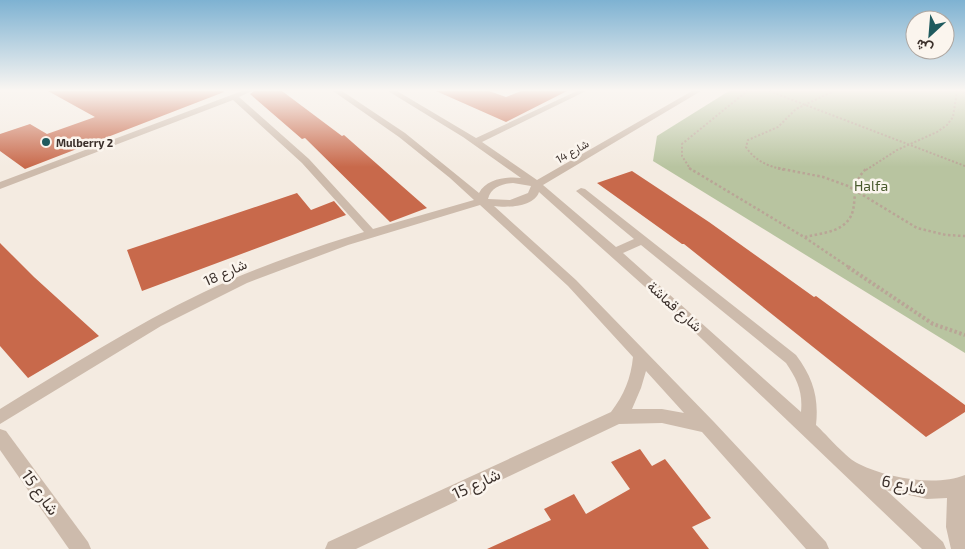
<svg xmlns="http://www.w3.org/2000/svg" width="965" height="549" font-family="'Exo 2',Vazirmatn,sans-serif">
  <style>
    .green { fill: #b8c4a0 }
    .building { fill: #c8694b }
    .lines { fill: none; stroke-linecap: round; stroke-linejoin: round }
    .path-far2 { stroke: #b9a596; stroke-width: 2; stroke-dasharray: 2 2; stroke-linecap: butt }
    .path-far1 { stroke: #b9a596; stroke-width: 2.5; stroke-dasharray: 2.5 2.5; stroke-linecap: butt }
    .path { stroke: #b9a596; stroke-width: 4; stroke-dasharray: 2.5 2.5; stroke-linecap: butt }
    .minor { fill: #cdbbac; fill-rule: evenodd }
    .poi-dot { fill: #1f5a5e; stroke: #fbf5ee; stroke-width: 2 }
    .labels { text-anchor: middle; dominant-baseline: central; stroke-width: 5; stroke-linejoin: round; paint-order: stroke }
    .far-poi-label { font-size: 11px; font-weight: bold; fill: #3b302b; stroke: #fbf5ee; text-anchor: start }
    .far-street-label { font-size: 11px; fill: #3b302b; stroke: #fbf5ee }
    .park-label { font-size: 14px; fill: #4a5a2e; stroke: #fbf5ee }
    .street-label { font-size: 14px; fill: #3b302b; stroke: #fbf5ee }
    .near-street-label { font-size: 16px; fill: #3b302b; stroke: #fbf5ee }
  </style>
  <rect width="100%" height="100%" fill="#f4ebe1"/>
  <polygon class="green" points="729,91 965,91 965,353 653,161 657,136"/>
  <g class="building">
    <polygon points="48,91 223,91 224,92 25,169 0,151 0,134 30,124 47,134 95,117"/>
    <polygon points="254,91 282,91 342,136 344,135 427,208 390,222 305,138 302,139 250,94"/>
    <polygon points="436,91 489,91 506,97 521,91 567,91 506,122"/>
    <polygon points="632,171 709,222 814,297 816,296 965,405 965,412 926,437 684,244 682,244 597,183"/>
    <polygon points="297,193 311,210 334,201 346,215 142,291 127,250"/>
    <polygon points="0,243 34,277 99,336 28,378 0,346"/>
    <polygon points="640,449 652,466 665,459 711,518 692,527 709,549 487,549 551,520 544,509 574,494 586,514 630,489 611,462"/>
  </g>
  <g class="lines">
    <g class="path-far2">
      <polyline points="769,91 965,166"/>
      <polyline points="959,91 965,93"/>
      <polyline points="691,170 682,156 682,144 747,91"/>
      <path d="M784,170C768,166 755,161 746,147L748,140L778,127L796,109L834,91"/>
      <polyline points="866,170 897,150 937,132 947,125 953,117 957,91"/>
    </g>
    <g class="path-far1">
      <polyline points="689,168 804,237 850,268"/>
      <polyline points="778,168 823,177 848,186 917,228 946,235 965,236"/>
      <path d="M805,237C817,234 832,233 842,226C864,211 845,187 867,168"/>
    </g>
    <polyline class="path" points="848,267 933,324 965,335"/>
    <g class="minor">
      <path d="M242,91H252L239,97L309,159L373,229L474,200L450,178L399,137L333,91H342L405,133L479,193C486,179 507,176 521,178L463,137L388,91H397L476,138L577,91H586L482,142L537,180L692,91H701L543,185L616,247L634,239L576,191L581,188L585,189L796,355C813,378 819,397 816,425C827,435 847,459 859,464C887,478 936,487 965,475V549H951L946,527L947,498L927,499L886,490L943,542L946,549H922L682,320L539,192C534,207 507,208 494,206L576,280L714,422L826,542L829,549H806L702,432L662,423L619,424L356,549H325L328,542L611,412C624,395 631,378 633,357L568,286L480,205L348,245L247,283L161,326L0,424V409C67,368 133,326 204,292C255,268 309,249 364,232L302,163L233,100L0,189V182ZM513,183L531,186L528,193L510,200L488,199C491,187 502,184 513,183ZM641,245L786,363C797,379 803,392 801,412L623,253ZM646,371L684,413L662,409H632L641,388Z"/>
      <polygon points="0,429 6,431 88,542 91,549 69,549 0,450"/>
    </g>
  </g>
  <linearGradient id="sky" x2="0" y2="1"><stop stop-color="#7eb2d2"/><stop offset="0.54" stop-color="#faf6f2"/><stop offset="1" stop-color="#faf6f2" stop-opacity="0"/></linearGradient>
  <rect width="965" height="167" fill="url(#sky)"/>
  <circle class="poi-dot" cx="46" cy="142" r="5"/>
  <g class="labels">
    <g class="far-poi-label">
      <text x="56" y="142">Mulberry 2</text>
    </g>
    <g class="far-street-label">
      <text transform="translate(572 151) rotate(-30)">شارع 14</text>
    </g>
    <g class="park-label">
      <text x="871" y="185">Halfa</text>
    </g>
    <g class="street-label">
      <text transform="translate(225 272) rotate(-24)">شارع 18</text>
      <text transform="translate(675 306) rotate(42)">شارع قماشة</text>
    </g>
    <g class="near-street-label">
      <text transform="translate(476 483) rotate(-25)">شارع 15</text>
      <text transform="translate(904 484) rotate(11)">شارع 6</text>
      <text transform="translate(41 492) rotate(54)">شارع 15</text>
    </g>
  </g>
  <g transform="translate(930 35) rotate(206)"><circle r="24" fill="#fbf5ee" stroke="#aea6a0"/>
  <path d="M0-4L9 19L0 12L-9 19Z" fill="#1f5a5e"/>
  <text y="-8" font-size="14" font-weight="bold" text-anchor="middle" fill="#3b302b">ش</text>
  </g>
</svg>
